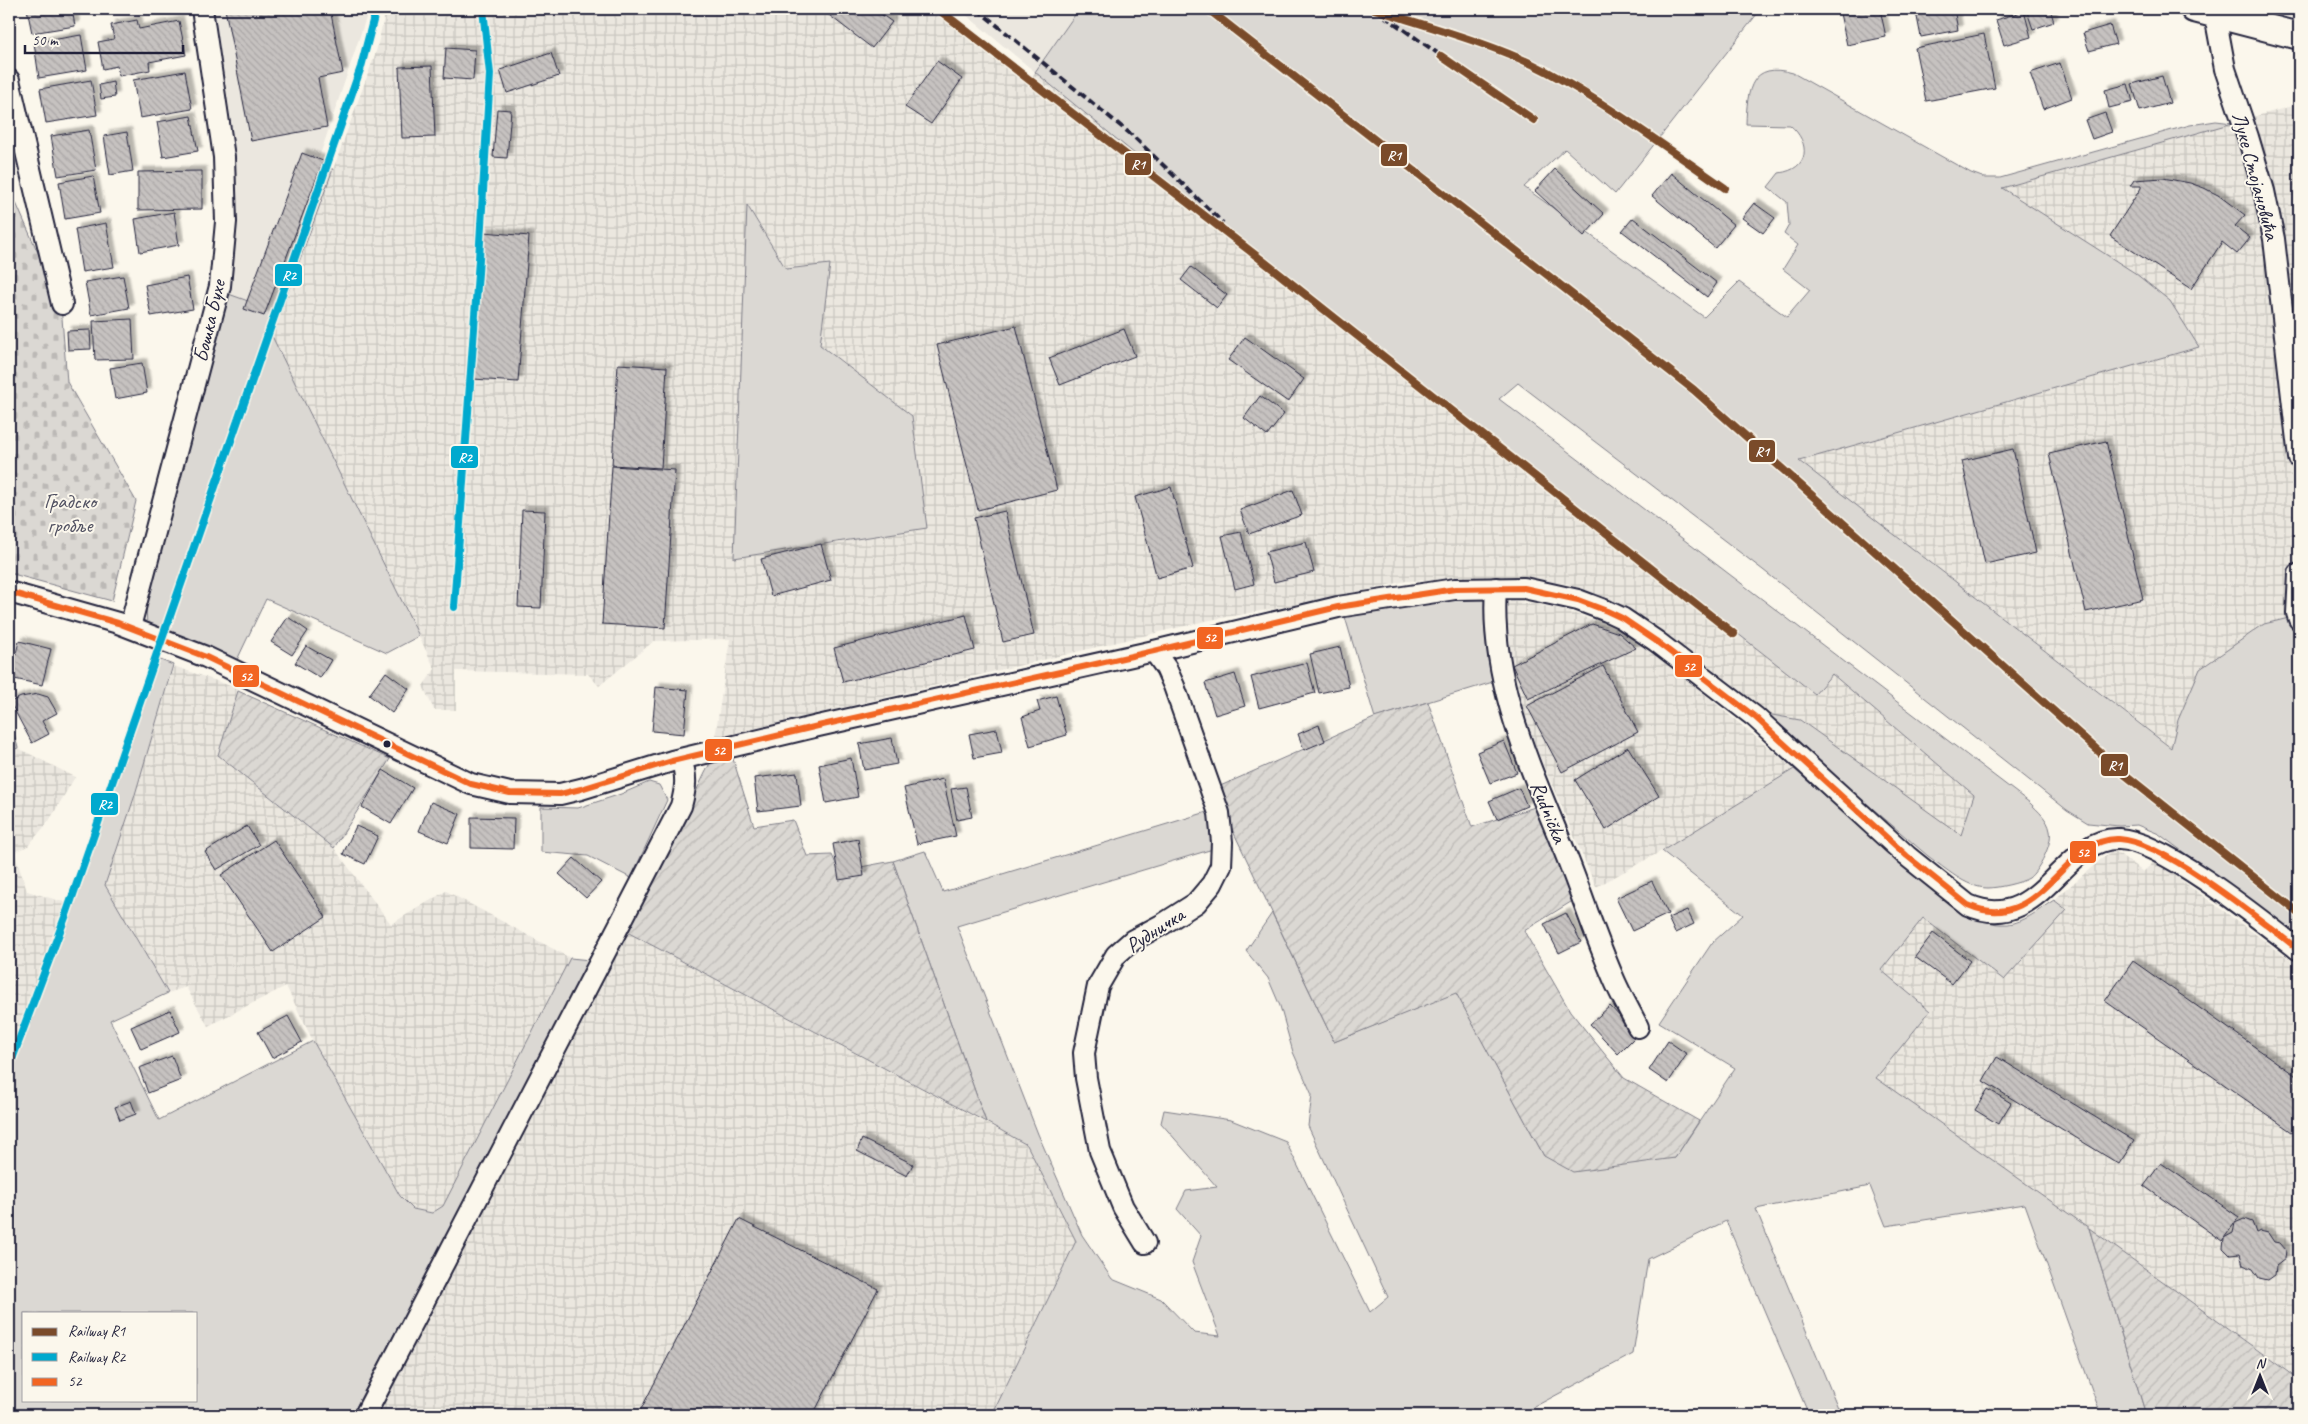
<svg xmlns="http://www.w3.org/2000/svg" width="2308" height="1424" font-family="Caveat,sans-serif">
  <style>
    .built { fill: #ebe7df }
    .industrial { fill: url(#industrial-grid); fill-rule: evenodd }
    .grass { fill: #dbd8d3; stroke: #7e7d87; fill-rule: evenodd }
    .cemetery { fill: url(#cemetery-stones); stroke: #7e7d87 }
    .garden { fill: url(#garden-furrows); stroke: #7e7d87 }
    .building { fill: url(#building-back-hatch); stroke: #22223b; filter: url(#shadow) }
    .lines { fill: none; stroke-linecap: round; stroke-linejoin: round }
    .minor-casing { stroke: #22223b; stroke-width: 24 }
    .major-casing { stroke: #22223b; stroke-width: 30 }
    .minor { stroke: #fbf7ec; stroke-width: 20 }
    .major { stroke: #fbf7ec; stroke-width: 26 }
    .rail { stroke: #22223b; stroke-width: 4; stroke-dasharray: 8 4; stroke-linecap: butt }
    .bus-1-casing { stroke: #fbf7ec; stroke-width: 10 }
    .bus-1 { stroke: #f26522; stroke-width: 6 }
    .rail-1-casing { stroke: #fbf7ec; stroke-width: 11 }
    .rail-2-casing { stroke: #fbf7ec; stroke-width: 11 }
    .rail-1 { stroke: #7a4b2a; stroke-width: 8 }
    .rail-2 { stroke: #00a9ce; stroke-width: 8 }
    .bus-dot { fill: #22223b; stroke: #fbf7ec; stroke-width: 2 }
    .labels { text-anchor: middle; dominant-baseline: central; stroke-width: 4; stroke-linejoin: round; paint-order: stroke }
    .street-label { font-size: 21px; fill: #22223b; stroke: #fbf7ec }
    .park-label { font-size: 21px; fill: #505061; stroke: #fbf7ec }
    .line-badge { stroke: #fbf7ec; stroke-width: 2 }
    .badge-label { font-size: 14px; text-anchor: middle; font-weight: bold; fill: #fff }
  </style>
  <defs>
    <pattern id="industrial-grid" width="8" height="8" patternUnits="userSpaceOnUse" patternTransform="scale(1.25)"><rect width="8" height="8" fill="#ebe7df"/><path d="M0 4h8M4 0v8" fill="none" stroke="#c9c6c0"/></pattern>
    <pattern id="cemetery-stones" width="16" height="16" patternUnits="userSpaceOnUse" patternTransform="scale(1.25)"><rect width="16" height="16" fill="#dbd8d3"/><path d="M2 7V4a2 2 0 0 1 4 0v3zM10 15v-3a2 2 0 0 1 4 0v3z" fill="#bcb9b6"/></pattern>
    <pattern id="garden-furrows" width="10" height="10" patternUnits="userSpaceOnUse" patternTransform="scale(1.25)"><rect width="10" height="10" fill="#dbd8d3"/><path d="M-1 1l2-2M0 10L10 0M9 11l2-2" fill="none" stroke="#bcb9b6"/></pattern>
    <pattern id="building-back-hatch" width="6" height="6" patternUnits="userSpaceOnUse" patternTransform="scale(1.25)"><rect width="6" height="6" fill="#c6c2c0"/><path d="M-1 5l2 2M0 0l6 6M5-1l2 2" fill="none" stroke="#aaa6a6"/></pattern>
    <filter id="shadow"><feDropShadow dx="4.5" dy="-4.5" stdDeviation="1" flood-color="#0004"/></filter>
  </defs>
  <rect width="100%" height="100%" fill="#fbf7ec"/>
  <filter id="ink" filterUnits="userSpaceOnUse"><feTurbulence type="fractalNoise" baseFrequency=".02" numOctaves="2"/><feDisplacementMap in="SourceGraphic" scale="10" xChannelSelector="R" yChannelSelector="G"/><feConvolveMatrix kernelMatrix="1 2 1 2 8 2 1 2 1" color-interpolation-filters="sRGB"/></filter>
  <g filter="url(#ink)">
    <g class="built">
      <polygon points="214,9 369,9 321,152 262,306 229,296 235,229 234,140"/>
      <polygon points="959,9 1079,9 1035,72"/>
    </g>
    <g class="industrial">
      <path d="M386,9H936L1029,82L1035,72L1349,330L1815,694L1832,674L1974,795L1961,836L1800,720L1761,713L1696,656L1611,602L1568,584L1513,578L1406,581L1323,600L1210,620L715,738L730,639L654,641L599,686L588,674L456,671V710H434L423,686L435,669L272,336L376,52ZM748,206L786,269L829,264L820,345L912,416L734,558Z"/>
      <polygon points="2299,104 2299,615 2264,624 2178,720 2172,748 1799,461 2198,347 2135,273 2001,188"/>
      <polygon points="1502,599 1562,609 1617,629 1662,656 1709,698 1794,769 1669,847 1596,887 1506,678"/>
      <polygon points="174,666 239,689 218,755 334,848 391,924 446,891 570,958 443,1206 432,1213 413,1209 400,1195 313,1041 286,986 208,1026 186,987 168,993 105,885"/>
      <polygon points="18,748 75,777 49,821 28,846 14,852 27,891 70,904 9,1061 9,751"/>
      <polygon points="2113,849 2143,872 2155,861 2299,966 2299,1379 1876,1078 1930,1011 1881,970 1923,918 2004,980 2066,910 2054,900"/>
      <polygon points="627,932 1027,1145 1076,1241 992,1415 376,1415"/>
    </g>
    <g class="grass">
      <path d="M1079,9H1761L1615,194L1565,149L1524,187L1704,317L1739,282L1787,317L1810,290L1783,269L1798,245L1784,234L1789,225L1787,202L1768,187L1779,173C1810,169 1811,143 1790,125L1746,124C1747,89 1751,61 1793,73L1971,173L1985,178H2000L2190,125L2216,121L2233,123L2002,188L2135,273L2170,301L2199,347L1799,461L2171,748L2178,720L2200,669L2264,624L2289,618L2299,639V938L2159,834L2137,825L2119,826L2088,823L2067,810L1763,570L1518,383L1499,399L2030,803C2038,811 2048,819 2050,831C2053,843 2039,870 2029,878C2021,883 1997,888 1988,888C1966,888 1945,868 1928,856L1761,713L1800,720L1961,835L1974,795L1832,674L1815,694L1349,330L1035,72Z"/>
      <polygon points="315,168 333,169 272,336 419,636 387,653 266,599 237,660 147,627 145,583 223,292 262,306"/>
      <polygon points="747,205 786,269 830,264 820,345 912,416 927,528 734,558"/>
      <polygon points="1502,599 1506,678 1375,718 1345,617 1442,600"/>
      <path d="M153,657L173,665L134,798L105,885L168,993L110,1020L159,1120L313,1041L400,1196L413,1209L432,1213L443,1206L570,958L590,960L352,1415H9V1061L87,859ZM24,1313H196V1400H24Z"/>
      <path d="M1794,769L1922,881C1944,899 1983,931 2014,923C2029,919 2041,908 2054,900L2067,910L2004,980L1923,918L1881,970L1930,1011L1876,1078L2089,1228L2146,1415H2101L2025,1204L1886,1226L1870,1186L1756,1209L1841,1415H1809L1726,1221L1648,1259L1633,1354L1519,1415H992L1076,1241L1027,1145L986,1122L893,861L925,851L943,892L1207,812L1214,835L1213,849L957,926L1038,1134L1082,1235L1112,1279L1161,1299L1194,1333L1220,1336L1192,1262L1201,1236L1177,1209L1186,1191L1217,1187L1161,1123L1164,1110L1231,1120L1286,1142L1370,1312L1388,1297L1308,1126L1312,1095L1293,1052L1280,1006L1268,978L1246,951L1272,913L1334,1042L1456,992L1544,1156L1675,1158L1735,1068L1659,1022L1712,943L1743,915L1662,851Z"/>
      <polygon points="649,782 659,785 667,800 631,878 588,856 541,852 541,807 578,808 621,794"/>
    </g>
    <polygon class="cemetery" points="9,187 61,305 67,382 136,501 112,601 9,573"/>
    <g class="garden">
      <polygon points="238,691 390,759 334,848 218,755"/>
      <polygon points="1428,702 1472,827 1538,806 1574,900 1524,931 1570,1011 1624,1078 1699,1121 1675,1158 1573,1172 1544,1156 1456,993 1334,1042 1222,808 1218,787 1374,718"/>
      <polygon points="9,714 18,748 9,751"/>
      <polygon points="733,759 754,826 793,820 807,856 832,855 839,871 893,861 986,1122 627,932 710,763"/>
      <polygon points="2089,1228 2299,1380 2299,1415 2146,1415"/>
    </g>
    <g class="building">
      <polygon points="27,9 72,9 75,26 32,33"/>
      <polygon points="138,9 167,9 139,13"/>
      <polygon points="225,9 330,9 343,73 318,78 327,127 251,141"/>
      <polygon points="821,9 874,9 892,22 872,48"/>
      <polygon points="1839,9 1880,9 1886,37 1847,45"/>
      <polygon points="1934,9 1954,9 1958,30 1921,37 1916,12"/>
      <polygon points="2026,9 2050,9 2054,22 2033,29"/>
      <polygon points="2024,11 2031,37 2004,45 1996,20"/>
      <polygon points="137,20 139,29 179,21 186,55 149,62 150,70 119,76 117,66 103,69 98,42 114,39 111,25"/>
      <polygon points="2110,25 2116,44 2089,51 2083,33"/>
      <polygon points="1984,34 1995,88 1926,101 1915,48"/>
      <polygon points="81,35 87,70 39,78 34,43"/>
      <polygon points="446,48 475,50 473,80 444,78"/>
      <polygon points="551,53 559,76 507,93 500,70"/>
      <polygon points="937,61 962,79 931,124 905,107"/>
      <polygon points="2060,63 2072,98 2043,109 2030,73"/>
      <polygon points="432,66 435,137 402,138 399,67"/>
      <polygon points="185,71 192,109 140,118 133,80"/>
      <polygon points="2162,76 2170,103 2140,111 2132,84"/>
      <polygon points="91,80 97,115 46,123 40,89"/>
      <polygon points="113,82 115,97 101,99 99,85"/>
      <polygon points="2128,84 2133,102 2109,108 2105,90"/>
      <polygon points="497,109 511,110 507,158 493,157"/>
      <polygon points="2105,113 2112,132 2092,139 2085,120"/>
      <polygon points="191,116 198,151 163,157 157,122"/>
      <polygon points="89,130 96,170 58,176 51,136"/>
      <polygon points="127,132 133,171 110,175 104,136"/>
      <polygon points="302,153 323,161 264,316 244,309"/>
      <polygon points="1555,169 1604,214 1584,236 1535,191"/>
      <polygon points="202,171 202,209 138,210 138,172"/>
      <polygon points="1671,173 1734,225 1715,248 1652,196"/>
      <polygon points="93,176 100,213 65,219 59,182"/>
      <polygon points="2163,178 2190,183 2204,188 2218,195 2245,215 2235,226 2250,238 2237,254 2222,242 2191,289 2110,236 2141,188 2141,186 2130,186 2134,180"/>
      <polygon points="1754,203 1775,218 1763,233 1742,218"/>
      <polygon points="174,212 179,245 140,252 135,219"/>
      <polygon points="1633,218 1717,283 1707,297 1622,231"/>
      <polygon points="106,223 114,267 82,272 75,229"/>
      <polygon points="484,232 529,236 518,382 473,379"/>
      <polygon points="1191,267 1227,295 1217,308 1181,280"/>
      <polygon points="123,276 129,308 91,315 85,282"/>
      <polygon points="187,277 193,309 151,316 145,285"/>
      <polygon points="132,319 134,359 95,360 93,321"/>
      <polygon points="1016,326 1057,490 978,510 937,345"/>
      <polygon points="1124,329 1135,356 1060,385 1049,358"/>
      <polygon points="90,330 91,349 68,350 67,331"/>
      <polygon points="1245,337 1304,379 1288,402 1228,360"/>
      <polygon points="142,363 147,393 115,399 110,368"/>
      <polygon points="618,364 667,367 661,468 612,465"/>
      <polygon points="1260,396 1284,414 1267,436 1244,418"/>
      <polygon points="2106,441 2143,599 2086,612 2049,454"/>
      <polygon points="2013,449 2036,553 1985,564 1962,461"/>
      <polygon points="612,466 675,470 665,628 602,624"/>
      <polygon points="1171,487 1193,568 1157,578 1135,497"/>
      <polygon points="1293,490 1302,515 1249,534 1240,510"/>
      <polygon points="522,510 545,511 541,608 518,607"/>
      <polygon points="1005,511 1034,635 1003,642 974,518"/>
      <polygon points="1241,532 1254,584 1235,589 1222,536"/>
      <polygon points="1306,542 1314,572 1274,582 1266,552"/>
      <polygon points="821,544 831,580 771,596 761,559"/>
      <polygon points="966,615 975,650 843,682 834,648"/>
      <polygon points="288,617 308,631 292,655 271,642"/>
      <polygon points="1592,624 1619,633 1636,648 1528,699 1512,665"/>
      <polygon points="19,641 51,649 42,685 10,678"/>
      <polygon points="306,646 331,660 320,678 295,663"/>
      <polygon points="1340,647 1349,687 1319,693 1310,654"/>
      <polygon points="1307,663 1315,693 1259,708 1251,677"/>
      <polygon points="1603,666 1638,732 1562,772 1527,706"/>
      <polygon points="386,672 409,689 392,713 369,695"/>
      <polygon points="1235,674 1245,706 1215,715 1205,683"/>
      <polygon points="656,687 688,690 684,734 652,731"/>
      <polygon points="38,694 48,697 57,713 42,721 49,734 32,743 10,702 21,697"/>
      <polygon points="1056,696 1067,735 1030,746 1022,717 1040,711 1037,701"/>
      <polygon points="1319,725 1325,741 1304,750 1298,734"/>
      <polygon points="997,729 1002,753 974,758 969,734"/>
      <polygon points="892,738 897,764 864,770 859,744"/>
      <polygon points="1504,741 1517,773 1490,783 1477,752"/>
      <polygon points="1628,747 1659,796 1606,830 1575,780"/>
      <polygon points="851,758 858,797 826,803 819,765"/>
      <polygon points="383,770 413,788 391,824 362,807"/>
      <polygon points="797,773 801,806 758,811 754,778"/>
      <polygon points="943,779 956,836 917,844 904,788"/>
      <polygon points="966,787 972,817 957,820 951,789"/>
      <polygon points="1519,788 1527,806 1497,819 1489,801"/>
      <polygon points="431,802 460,814 448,843 419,831"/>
      <polygon points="471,817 514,818 513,849 471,848"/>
      <polygon points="247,826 259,845 216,870 205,852"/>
      <polygon points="356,826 378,836 365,864 343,854"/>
      <polygon points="858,839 864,876 839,880 833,844"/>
      <polygon points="274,840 326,917 273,952 221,875"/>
      <polygon points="574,858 601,882 586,898 559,874"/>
      <polygon points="1652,881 1668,914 1632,931 1616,898"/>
      <polygon points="1687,910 1694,924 1675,933 1668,918"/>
      <polygon points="1566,913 1581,942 1559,953 1544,924"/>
      <polygon points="1933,933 1970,961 1952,984 1915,957"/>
      <polygon points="2133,961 2299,1078 2299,1137 2105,1001"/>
      <polygon points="1610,1006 1637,1035 1618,1054 1590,1024"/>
      <polygon points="170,1010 180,1032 141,1049 131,1027"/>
      <polygon points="288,1016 302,1042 272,1058 258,1032"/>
      <polygon points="1668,1041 1687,1054 1668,1083 1649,1070"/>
      <polygon points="172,1056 181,1080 148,1093 139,1068"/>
      <polygon points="1997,1057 2134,1141 2119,1164 1983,1081"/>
      <polygon points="1988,1089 2011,1103 1998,1124 1975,1110"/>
      <polygon points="131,1101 136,1114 120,1120 115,1107"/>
      <polygon points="862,1139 913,1164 907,1176 857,1151"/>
      <polygon points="2161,1163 2239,1217 2222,1241 2144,1186"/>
      <polygon points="739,1219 878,1289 813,1415 638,1415"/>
      <polygon points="2244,1219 2252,1222 2256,1233 2260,1231 2268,1233 2274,1242 2280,1243 2286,1250 2285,1259 2276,1266 2275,1275 2268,1280 2259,1278 2253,1269 2243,1265 2240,1254 2230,1255 2223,1248 2224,1238 2233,1233 2235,1223"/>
    </g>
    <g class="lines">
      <defs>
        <g id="minor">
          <polyline points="2215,15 2225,69 2248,137 2264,191 2274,239 2299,458"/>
          <polyline points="9,80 62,304"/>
          <polyline points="2299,574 2297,613 2299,619"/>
          <path d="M1496,588C1489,684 1533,772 1568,860C1583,898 1596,938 1613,977C1620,994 1630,1011 1638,1027"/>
          <path d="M9,592L118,623L206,657L471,784L510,793L560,794L581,789L672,761L818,726L1154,651L1338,607L1455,589L1524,588L1578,600L1607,611L1622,618L1656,641L1755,717L1907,856L1968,905C2041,937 2062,836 2119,839C2163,841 2262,921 2299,950"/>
          <polyline points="130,627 220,286 226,222 224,157 202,9"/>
          <polyline points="1145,1243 1123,1207 1100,1151 1086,1078 1084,1053 1098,986 1116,955 1133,940 1163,924 1196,903 1212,884 1221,866 1222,842 1219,813 1174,686 1166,668 1154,651"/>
          <path d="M365,1415L681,806C686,788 687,776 681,759"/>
        </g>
        <polyline id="major" points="2194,9 2299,36"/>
      </defs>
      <use href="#minor" class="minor-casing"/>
      <use href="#major" class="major-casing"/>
      <use href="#minor" class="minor"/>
      <use href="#major" class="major"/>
      <g class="rail">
        <polyline points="938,9 1263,261 1734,634"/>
        <polyline points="977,9 1133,136 1223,223"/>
        <path d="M1374,9C1429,27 1495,44 1546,71C1609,105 1667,148 1725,188"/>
        <polyline points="1384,16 1534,120"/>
        <polyline points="454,607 479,259 490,74 483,9"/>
        <polyline points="9,1067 67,912 361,67 376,9"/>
      </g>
      <defs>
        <path id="bus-1" d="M9,592L118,623L206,657L471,784L510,793L560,794L581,789L672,761L818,726L1154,651L1338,607L1455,589L1524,588L1578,600L1607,611L1622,618L1656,641L1755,717L1907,856L1968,905C2041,937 2062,836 2119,839C2163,841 2262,921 2299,950"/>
      </defs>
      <use href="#bus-1" class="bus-1-casing"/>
      <use href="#bus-1" class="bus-1"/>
      <defs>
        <g id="rail-1">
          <polyline points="938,9 1263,261 1734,634"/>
          <polyline points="1208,9 1694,390 2123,773 2299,913"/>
          <path d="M1374,9C1429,27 1495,44 1546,71C1609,105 1667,148 1725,188"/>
          <polyline points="1441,56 1534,120"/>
        </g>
        <g id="rail-2">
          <polyline points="454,607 479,259 490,74 483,9"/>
          <polyline points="9,1067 67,912 361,67 376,9"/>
        </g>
      </defs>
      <use href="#rail-1" class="rail-1-casing"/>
      <use href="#rail-2" class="rail-2-casing"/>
      <use href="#rail-1" class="rail-1"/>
      <use href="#rail-2" class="rail-2"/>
    </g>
  </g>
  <circle class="bus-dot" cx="387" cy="744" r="4.5"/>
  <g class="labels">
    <g class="street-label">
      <text transform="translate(2256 176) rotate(75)">Луке Стојановића</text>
      <text transform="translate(209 321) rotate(-77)">Бошка Бухе</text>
      <text transform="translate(1549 812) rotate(68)">Rudnička</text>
      <text transform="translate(1155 930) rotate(-33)">Рудничка</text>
    </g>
    <g class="park-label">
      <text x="70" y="501">Градско<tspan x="70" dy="24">гробље</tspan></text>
    </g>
  </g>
  <g class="line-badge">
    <rect x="1380" y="143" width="28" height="24" rx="5" fill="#7a4b2a"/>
    <rect x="1124" y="152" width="28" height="24" rx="5" fill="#7a4b2a"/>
    <rect x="274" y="263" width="29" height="24" rx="5" fill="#00a9ce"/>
    <rect x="1748" y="439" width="28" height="24" rx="5" fill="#7a4b2a"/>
    <rect x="450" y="445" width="29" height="24" rx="5" fill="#00a9ce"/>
    <rect x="1196" y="626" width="28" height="24" rx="5" fill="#f26522"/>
    <rect x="1674" y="654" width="29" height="24" rx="5" fill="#f26522"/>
    <rect x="232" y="664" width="28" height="24" rx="5" fill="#f26522"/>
    <rect x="704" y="738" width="29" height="24" rx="5" fill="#f26522"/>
    <rect x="2100" y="753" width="29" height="24" rx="5" fill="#7a4b2a"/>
    <rect x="90" y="792" width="29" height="24" rx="5" fill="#00a9ce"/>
    <rect x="2069" y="840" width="28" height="24" rx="5" fill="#f26522"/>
  </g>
  <g class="badge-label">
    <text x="1394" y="160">R1</text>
    <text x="1138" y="169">R1</text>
    <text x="289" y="280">R2</text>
    <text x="1762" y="456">R1</text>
    <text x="465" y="462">R2</text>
    <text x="1210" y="642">52</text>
    <text x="1689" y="671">52</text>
    <text x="246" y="681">52</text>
    <text x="719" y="755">52</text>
    <text x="2115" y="770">R1</text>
    <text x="105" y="809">R2</text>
    <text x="2083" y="857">52</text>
  </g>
  <rect width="2308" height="1424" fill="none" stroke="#fbf7ec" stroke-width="30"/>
  <rect x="15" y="15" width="2278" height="1394" fill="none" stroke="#22223b" stroke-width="2" filter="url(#ink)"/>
  <rect x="22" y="1312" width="175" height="90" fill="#fbf7ec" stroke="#a4a2a5"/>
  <rect x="32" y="1328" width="25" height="8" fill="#7a4b2a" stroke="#a4a2a5"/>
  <text x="68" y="1336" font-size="15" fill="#22223b">Railway R1</text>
  <rect x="32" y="1353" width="25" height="8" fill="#00a9ce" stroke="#a4a2a5"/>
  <text x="68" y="1362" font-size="15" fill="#22223b">Railway R2</text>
  <rect x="32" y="1378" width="25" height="8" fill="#f26522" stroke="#a4a2a5"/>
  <text x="68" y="1386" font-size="15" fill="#22223b">52</text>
  <g transform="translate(2260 1376)" stroke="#fbf7ec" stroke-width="4" paint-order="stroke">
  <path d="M0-4L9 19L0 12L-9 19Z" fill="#22223b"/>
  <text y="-8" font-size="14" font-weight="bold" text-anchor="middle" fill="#22223b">N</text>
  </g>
  <path d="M25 45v8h158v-8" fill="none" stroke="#22223b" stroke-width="2.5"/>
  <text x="32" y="45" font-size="15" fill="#22223b" stroke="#fbf7ec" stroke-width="4" paint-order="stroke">50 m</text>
</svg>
